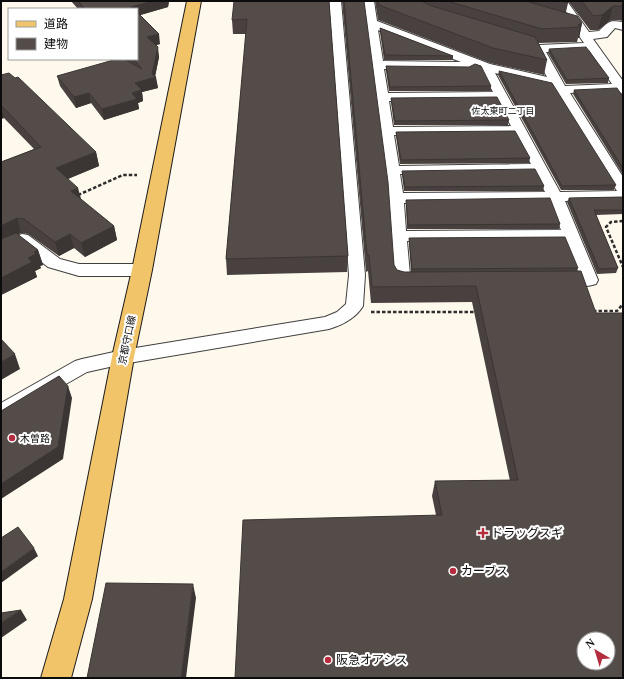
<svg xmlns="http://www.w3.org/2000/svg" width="624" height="679" font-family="'Times New Roman','Noto Sans JP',serif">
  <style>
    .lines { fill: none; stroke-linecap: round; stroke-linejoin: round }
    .minor-casing { stroke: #3f3f3f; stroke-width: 2 }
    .primary-casing { stroke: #1d1d1d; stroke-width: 2 }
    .path { stroke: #2e2e2e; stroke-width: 2.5; stroke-dasharray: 3.5 2; stroke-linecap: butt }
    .minor { fill: #fff; fill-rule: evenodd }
    .primary { fill: #f1c469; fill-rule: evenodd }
    .wall { fill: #48413f }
    .shaded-wall { fill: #3b3533 }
    .building { fill: #544c49; stroke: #3b3533; fill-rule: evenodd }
    .poi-dot { fill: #b42c3e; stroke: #fff; stroke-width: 1.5 }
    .labels { text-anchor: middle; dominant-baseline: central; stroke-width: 4; stroke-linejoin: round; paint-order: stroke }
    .far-neighbourhood-label { font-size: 9px; fill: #0c0c0c; stroke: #fff }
    .street-label { font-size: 10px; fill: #0c0c0c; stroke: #fff }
    .poi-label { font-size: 10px; fill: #0c0c0c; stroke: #fff; text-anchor: start }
    .near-poi-label { font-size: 12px; fill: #0c0c0c; stroke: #fff; text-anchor: start }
  </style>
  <rect width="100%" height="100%" fill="#fef9ec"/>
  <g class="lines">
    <defs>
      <g id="minor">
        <path d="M329,1H341L365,275L363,306C356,318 342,325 329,329L123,364L87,372L8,417L1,420V403L75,361L82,359L123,350L325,317L337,312L346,304L349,275Z"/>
        <path d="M362,1H374L377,21L490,64L547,77L533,51L514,46L512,43L514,40L518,39L539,45L584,43L555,1H567L589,32L599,31C609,21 609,20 623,22V30L615,28L607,37L593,39L623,81V94L617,91L570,93L623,177V201H565L598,280L596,284C584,288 565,288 553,284L551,280L553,276L559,274H579L565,240L407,241L410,275L423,277L425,281L423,285C414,288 405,288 396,285L394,281L388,198ZM378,30L461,62L383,61ZM589,50L612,84L565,86L546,52ZM474,67L481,69L493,92L388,93L384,69L468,70ZM495,73L552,86L617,191L560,192ZM497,100L511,126L393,127L389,101ZM515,134L531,164L399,166L394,135ZM535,172L545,192L403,193L400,174ZM550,201L561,230L406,231L404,203Z"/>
        <polygon points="22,234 28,235 60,259 79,264 142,264 148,266 150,270 148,274 142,276 79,276 48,267 21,246 1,254 1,243"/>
      </g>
      <polygon id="primary" points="187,1 201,1 152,270 134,357 92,599 71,678 41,678 64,599 112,357 132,270"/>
    </defs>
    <use href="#minor" class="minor-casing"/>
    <use href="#primary" class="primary-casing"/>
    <g class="path">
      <polyline points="78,195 123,175 137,175"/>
      <polyline points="623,221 611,222 606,227 623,267"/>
      <polyline points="593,311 617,311 623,304"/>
      <polyline points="371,312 478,312"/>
    </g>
    <use href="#minor" class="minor"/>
    <use href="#primary" class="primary"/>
  </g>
  <g class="wall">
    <polygon points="71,1 169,1 168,7 140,15 160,44 156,45 159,57 155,76 158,88 142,92 143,101 138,103 139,109 104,120 91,103 76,108 60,86 57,76 125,59 137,59 137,9 78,9"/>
    <polygon points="329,1 348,256 347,272 227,275 226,259 246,34 233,34 232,20"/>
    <polygon points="342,1 364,1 394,265 397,270 404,272 411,272 409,242 409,238 578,268 577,271 623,678 436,515 432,496 435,481 510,481 472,302 371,303 368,271 366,272"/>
    <polygon points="375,1 566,1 568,3 566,12 582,23 579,38 578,38 577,42 538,43 547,60 544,75 490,63 378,20"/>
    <polygon points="568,1 623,1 623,21 619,20 609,21 598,30 590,30"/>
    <polygon points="380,28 453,56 453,60 384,60 380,32"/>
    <polygon points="549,49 609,78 608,83 566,84 548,53"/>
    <polygon points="386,66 491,86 491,91 389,91 386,71"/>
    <polygon points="499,71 616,185 614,190 561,190 498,75"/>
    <polygon points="1,75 96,152 99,166 68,179 81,200 114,226 117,240 85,257 74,248 59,256 28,234 21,233 17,234 38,250 43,265 40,266 41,268 35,271 37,277 1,295 1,162 34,149 4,118 1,119"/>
    <polygon points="574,90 623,97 623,175 573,94"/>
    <polygon points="391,98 509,120 508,125 394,125 391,102"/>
    <polygon points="396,132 530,158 529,163 400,164 396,136"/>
    <polygon points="402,171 544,186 543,191 404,191 402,175"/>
    <polygon points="623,197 623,214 596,215 618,268 616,273 597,274 567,202 569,198"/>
    <polygon points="406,200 560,224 559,229 407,229 406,204"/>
  </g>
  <g class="shaded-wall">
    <polygon points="153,1 169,1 168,7 137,16 137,9 132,9 131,7"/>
    <polygon points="613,6 609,21 598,30 602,15"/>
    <polygon points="582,23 579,38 578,38 580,27 578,25"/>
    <polygon points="159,34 160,44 149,47 147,37"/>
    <polygon points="158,47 159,57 155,77 156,77 158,88 142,92 143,101 138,103 139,109 104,120 102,109 132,93 135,83 152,74"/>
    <polygon points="89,93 91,103 76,108 74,97"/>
    <polygon points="1,107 4,118 1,119"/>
    <polygon points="96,152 99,166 60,182 56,168"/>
    <polygon points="78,188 82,202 71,191"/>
    <polygon points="17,218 21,233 1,242 1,226"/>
    <polygon points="114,226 117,240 85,257 81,243"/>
    <polygon points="70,234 74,248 59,256 55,242"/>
    <polygon points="38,250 43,265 40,266 41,268 35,271 37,277 1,295 1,278 28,258 34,252"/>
    <polygon points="15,354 20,369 1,380 1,362"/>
    <polygon points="68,386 72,398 63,459 1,499 1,484"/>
    <polygon points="34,548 38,556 1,583 1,572"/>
    <polygon points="193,584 196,598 186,678 181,678"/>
    <polygon points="21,610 27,620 1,638 1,623"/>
  </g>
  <g class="building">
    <polygon points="78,1 153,1 131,7 134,9 85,9"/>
    <polygon points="234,1 329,1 348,256 226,259 247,19 232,20"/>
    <path d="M344,1H364L388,182L394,265L397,270L404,272L581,271L596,313H623V678H235L243,520L442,515L435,481L518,480L476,286L372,287L369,255H367ZM584,639H608V663H584Z"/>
    <polygon points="378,1 421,1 432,6 535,37 547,60 493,48 379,5"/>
    <polygon points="447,1 526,1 577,16 582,23 578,25 580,27 542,29"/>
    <polygon points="560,1 566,1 568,3"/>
    <polygon points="582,1 623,1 623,6 613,6 602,15 593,16"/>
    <polygon points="137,12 159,34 147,37 158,47 152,74 156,77 135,83 142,90 132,93 137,99 102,109 89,93 74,97 57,76 117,59 124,59 142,69 133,59 137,59"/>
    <polygon points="380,28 453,56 385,55"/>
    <polygon points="586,47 609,78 567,80 549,49"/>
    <polygon points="475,64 481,66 491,86 390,87 386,66 469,67"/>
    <polygon points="499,71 552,83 616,185 562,186"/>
    <polygon points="9,73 15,78 18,77 96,152 56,168 78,188 71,191 114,226 81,243 70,234 55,242 24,219 17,218 1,226 1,162 41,147 1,105 1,75"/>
    <polygon points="617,88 623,97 623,168 574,90"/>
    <polygon points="497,97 509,120 395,121 391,98"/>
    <polygon points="515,131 530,158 401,160 396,132"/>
    <polygon points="535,169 544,186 405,187 402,171"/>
    <polygon points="623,197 623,210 594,210 618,268 599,269 569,198"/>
    <polygon points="550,198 560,224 408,225 406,200"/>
    <polygon points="16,233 38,250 34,252 36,254 28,258 32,262 1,278 1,239"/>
    <polygon points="565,237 578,268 412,269 409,238"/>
    <polygon points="1,339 15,354 1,362"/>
    <polygon points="59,376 68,386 58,447 1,484 1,411"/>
    <polygon points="18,527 34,548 1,572 1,538"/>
    <polygon points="106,583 193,584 181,678 87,678"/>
    <polygon points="21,610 1,623 1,613"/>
  </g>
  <g class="poi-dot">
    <circle cx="12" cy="438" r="4"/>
    <path d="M481 527h4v4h4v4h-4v4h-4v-4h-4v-4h4z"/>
    <circle cx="453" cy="571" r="4"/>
    <circle cx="328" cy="660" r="4"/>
  </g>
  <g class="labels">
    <g class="far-neighbourhood-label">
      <text x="503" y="111">佐太東町二丁目</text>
    </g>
    <g class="street-label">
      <text transform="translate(127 340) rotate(-78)">京都守口線</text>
    </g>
    <g class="poi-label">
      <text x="20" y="438">木曽路</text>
    </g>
    <g class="near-poi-label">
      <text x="491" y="533">ドラッグスギ</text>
      <text x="461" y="571">カーブス</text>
      <text x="336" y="660">阪急オアシス</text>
    </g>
  </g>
  <rect width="624" height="679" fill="none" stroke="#0c0c0c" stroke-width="4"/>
  <rect x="8" y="8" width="130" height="52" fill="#ffffff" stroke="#9e9e9e"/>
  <rect x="16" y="21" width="20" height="6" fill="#f1c469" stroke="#9e9e9e"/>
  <text x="44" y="28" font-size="12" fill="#0c0c0c">道路</text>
  <rect x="16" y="38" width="20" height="12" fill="#544c49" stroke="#9e9e9e"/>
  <text x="44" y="48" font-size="12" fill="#0c0c0c">建物</text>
  <g transform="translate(596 651) rotate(322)"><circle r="19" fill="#ffffff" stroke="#9e9e9e"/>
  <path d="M0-3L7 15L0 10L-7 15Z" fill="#b42c3e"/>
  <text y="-6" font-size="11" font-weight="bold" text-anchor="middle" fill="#0c0c0c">N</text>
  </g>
</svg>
